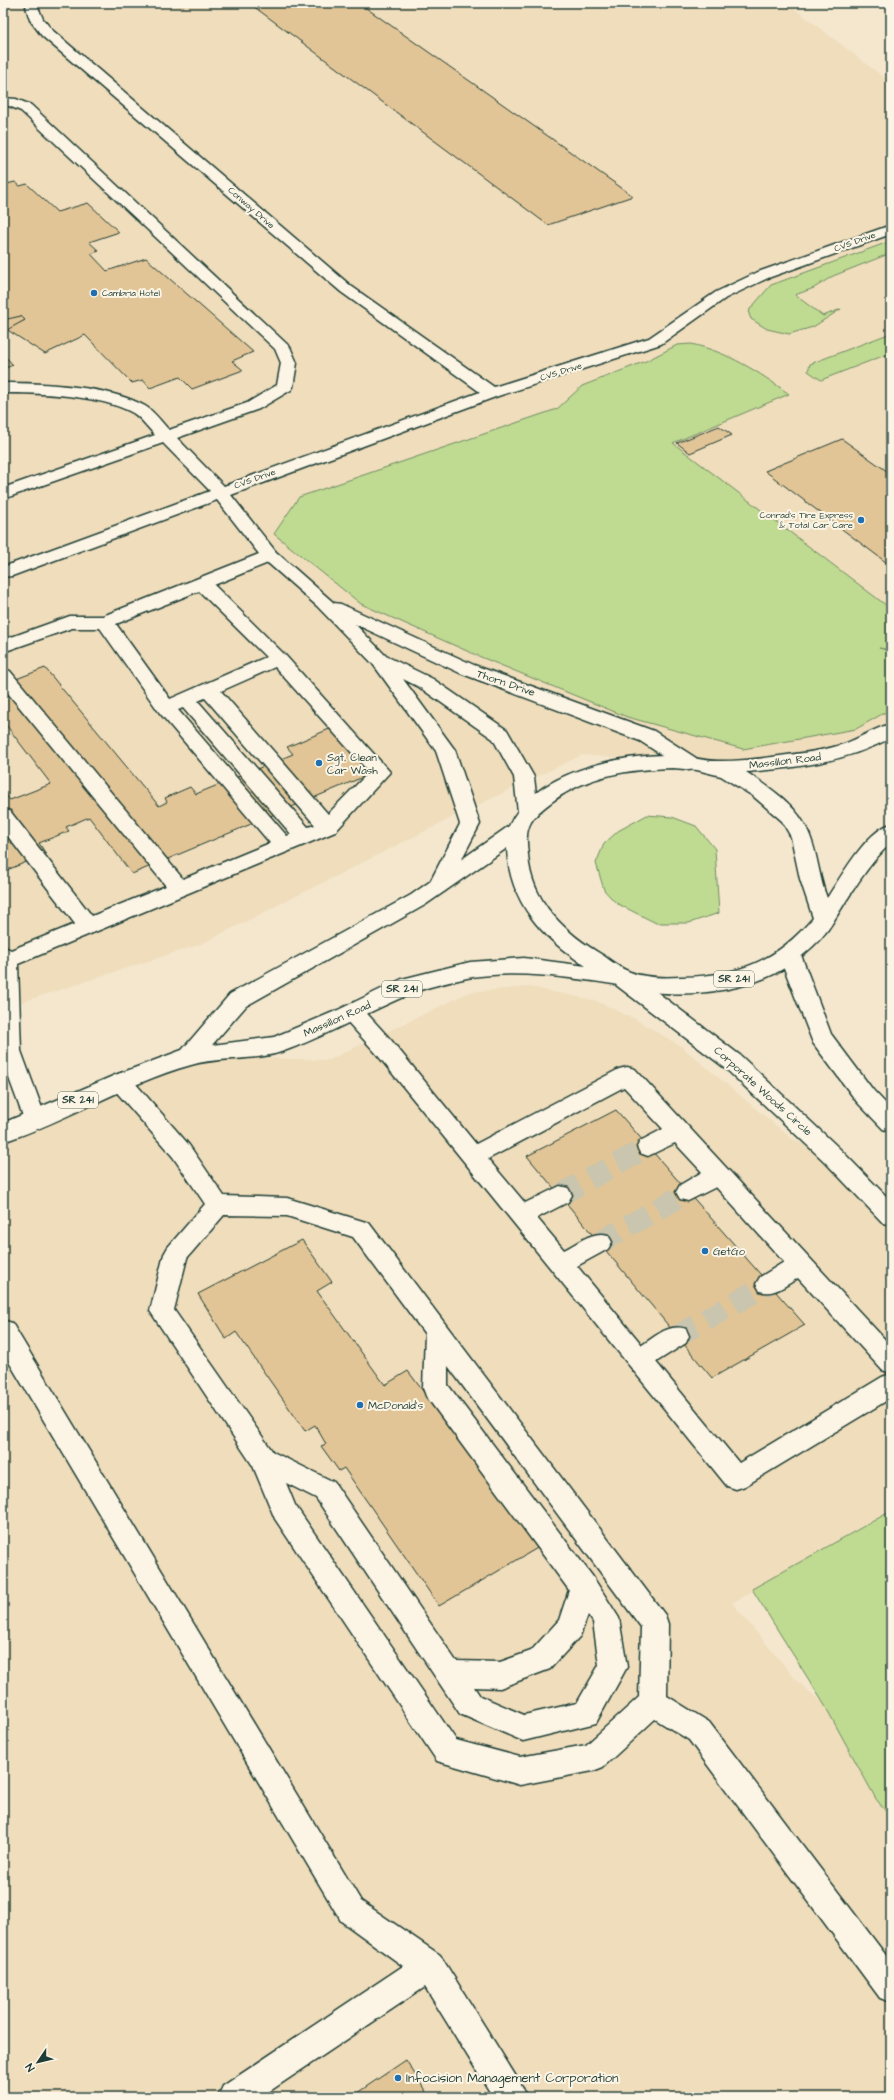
<svg xmlns="http://www.w3.org/2000/svg" width="894" height="2100" font-family="'Architects Daughter',sans-serif">
  <style>
    .built { fill: #efddbc }
    .green { fill: #bfda91; stroke: #6f8c62 }
    .building { fill: #e2c596; stroke: #1f3d34 }
    .lines { fill: none; stroke-linecap: round; stroke-linejoin: round }
    .minor-tunnel { stroke: #c9c5ae; stroke-width: 22; stroke-dasharray: 22 11; stroke-linecap: butt }
    .minor-casing { stroke: #1f3d34; stroke-width: 3 }
    .major-casing { stroke: #1f3d34; stroke-width: 3 }
    .minor { fill: #fcf5e5; fill-rule: evenodd }
    .major { fill: #fcf5e5; fill-rule: evenodd }
    .poi-dot { fill: #1f6fb2; stroke: #fcf5e5; stroke-width: 1.5 }
    .labels { text-anchor: middle; dominant-baseline: central; stroke-width: 4; stroke-linejoin: round; paint-order: stroke }
    .far-street-label { font-size: 9px; fill: #1f3d34; stroke: #fcf5e5 }
    .far-poi-label { font-size: 9px; fill: #1f3d34; stroke: #fcf5e5; text-anchor: start }
    .shield { fill: #fcf5e5; stroke: #617469; stroke-width: 1 }
    .shield-label { font-size: 10px; font-weight: bold; fill: #1f3d34 }
    .street-label { font-size: 11px; fill: #1f3d34; stroke: #fcf5e5 }
    .poi-label { font-size: 11px; fill: #1f3d34; stroke: #fcf5e5; text-anchor: start }
    .near-poi-label { font-size: 13px; fill: #1f3d34; stroke: #fcf5e5; text-anchor: start }
  </style>
  <rect width="100%" height="100%" fill="#f4e7cd"/>
  <filter id="ink" filterUnits="userSpaceOnUse"><feTurbulence type="fractalNoise" baseFrequency=".025" numOctaves="2"/><feDisplacementMap in="SourceGraphic" scale="8" xChannelSelector="R" yChannelSelector="G"/><feConvolveMatrix kernelMatrix="1 2 1 2 8 2 1 2 1" color-interpolation-filters="sRGB"/></filter>
  <g filter="url(#ink)">
    <g class="built">
      <polygon points="10,3 787,3 891,83 891,730 821,758 689,763 582,755 461,813 201,944 3,1008 3,11"/>
      <polygon points="529,987 596,1001 635,1019 682,1047 792,1139 832,1155 891,1216 891,1509 732,1603 797,1681 824,1704 876,1799 891,1818 891,2097 3,2097 3,1133 190,1056 329,1060 470,992"/>
    </g>
    <g class="green">
      <polygon points="891,241 891,253 833,276 814,288 795,295 823,316 841,309 813,327 789,334 767,329 751,319 749,314 750,309 771,285"/>
      <polygon points="891,333 891,356 888,354 821,380 808,371 810,364"/>
      <path d="M691,344C728,352 759,372 789,394L673,443L891,609V650L879,648L891,651V709L856,729L743,749L627,717L476,655L361,604L274,534L299,497L557,409L582,386L646,361L677,345Z"/>
      <polygon points="647,815 672,817 696,826 715,849 719,913 689,923 656,923 616,903 604,890 596,863 604,844 618,831"/>
      <polygon points="891,1511 891,1818 876,1799 824,1704 752,1589"/>
    </g>
    <g class="building">
      <polygon points="249,3 359,3 633,196 548,225"/>
      <polygon points="15,182 20,186 27,184 57,212 88,203 119,232 89,242 99,251 91,254 107,271 146,258 253,352 232,361 243,370 192,389 180,377 150,388 143,380 132,383 85,335 45,354 6,329 25,320 21,316 9,320 3,314 3,185"/>
      <polygon points="21,316 25,320 3,332 3,320"/>
      <polygon points="3,354 13,365 3,369"/>
      <polygon points="719,426 732,435 690,453 677,443"/>
      <polygon points="842,439 891,474 891,566 765,471"/>
      <polygon points="45,668 159,806 167,802 165,798 190,787 196,794 293,754 287,747 334,727 375,772 132,874 89,817 66,827 69,831 39,843 46,854 7,870 3,865 3,791 10,800 51,784 3,721 3,684"/>
      <polygon points="616,1110 805,1325 712,1378 527,1156"/>
      <polygon points="302,1240 332,1282 317,1291 385,1385 408,1371 539,1547 439,1606 344,1468 339,1471 321,1446 326,1444 315,1425 305,1431 236,1332 226,1339 198,1294"/>
      <polygon points="406,2060 429,2097 351,2097"/>
    </g>
    <g class="lines">
      <g class="minor-tunnel">
        <polyline points="560,1195 648,1147"/>
        <polyline points="600,1242 688,1192"/>
        <polyline points="677,1336 768,1284"/>
      </g>
      <defs>
        <g id="minor">
          <path d="M28,3H40L38,7L43,19L52,30L351,286L494,387L649,338L716,292L758,272L891,225V234L768,278L726,298L661,344L498,396L231,495L276,552L334,603L341,604L474,665L654,731L696,758L699,763L696,768L689,770L682,768L640,741L460,673L355,624L386,656L433,679L507,730L534,777L538,812L535,817L528,819L521,817L518,812L514,777L493,739L419,687L403,679L455,750L480,824L445,891L438,893L431,891L428,886L460,824L436,751L373,664L317,606L268,563L214,585L285,655L390,772L335,832L18,964L21,1051L46,1119L43,1125L35,1128L27,1125L24,1119L3,1062V946L11,950L75,924L3,830V809L10,811L92,916L166,886L3,687V669L10,671L183,879L270,843L159,712L100,628H72L3,652V640L70,616H103L259,554L217,500L12,576L3,577V567L210,491L163,443L3,499V488L155,435C148,428 141,418 133,413C101,395 40,393 3,393V383C44,383 109,386 145,406C154,411 162,423 169,430L247,403L277,385L281,363L275,349L21,111L9,106H3V98L16,99L31,105L290,347L297,363L293,387L291,390L259,409L177,438L224,486L480,392L341,292L42,36L30,20L26,7ZM199,591L266,657L170,699L116,624ZM275,667L369,772L328,814L221,691ZM205,698L315,825L308,827L198,701ZM183,708L291,834L287,836L178,710Z"/>
          <polygon points="790,947 797,950 801,955 831,1034 873,1090 891,1109 891,1132 883,1129 857,1102 813,1043 779,955 783,950"/>
          <polygon points="624,971 632,973 741,1056 840,1149 891,1201 891,1225 883,1223 824,1161 725,1068 616,985 613,979 616,973"/>
          <path d="M353,1005L361,1007L391,1040L476,1144L619,1069L627,1067L635,1069L891,1346V1373L882,1370L798,1278C786,1285 774,1296 760,1291L756,1284L760,1277L784,1262L716,1187L688,1201L680,1199L676,1192L680,1185L702,1172L675,1143L648,1156L640,1153L637,1147L640,1141L663,1129L624,1087L488,1159L525,1203L560,1186L568,1188L572,1195L568,1202L537,1218L564,1250C578,1243 593,1230 608,1235L612,1242L608,1249L577,1266L642,1345C656,1336 669,1323 686,1329L689,1336L686,1343L656,1362L739,1463L882,1377L891,1374V1398L745,1486L736,1489L727,1486L375,1052L345,1019L342,1013L345,1007Z"/>
          <path d="M121,1073L129,1076L189,1145L224,1196L287,1198L369,1223L665,1615L668,1624L667,1696L709,1722L891,1962V2002L880,1998L689,1740L655,1719L603,1767L593,1771L520,1785L437,1761L275,1519L253,1466L150,1311L164,1254L168,1247L205,1204L173,1157L113,1088L110,1082L113,1076ZM224,1215L287,1216L353,1237L425,1334L423,1388L426,1396L569,1590L559,1620L531,1651L500,1662L456,1661L334,1482L273,1452L174,1310L187,1258ZM448,1366L641,1627L639,1697L586,1745L520,1757L456,1740L295,1505L286,1483L316,1498L460,1714L523,1741L596,1723L627,1667L619,1618L593,1577L448,1385ZM588,1615L593,1622L599,1665L577,1703L524,1715L480,1696L474,1687L500,1688L550,1669L580,1636Z"/>
          <polygon points="3,1320 12,1323 361,1901 440,1955 522,2086 527,2097 493,2097 425,1987 261,2097 218,2097 223,2086 403,1966 341,1921 3,1352"/>
        </g>
        <path id="major" d="M891,724V738C845,762 796,768 746,772C771,788 800,807 810,836C818,856 819,878 827,898C841,877 866,831 891,824V843C867,865 850,895 833,922C820,944 790,968 765,978C731,992 690,996 653,992C642,991 631,987 620,985C574,978 513,969 467,978C450,982 431,986 415,992C370,1010 329,1035 284,1051C254,1062 220,1056 191,1065C126,1083 67,1121 3,1142V1123L113,1076L182,1050L230,994L411,895L509,826C533,772 620,754 673,755C689,756 706,762 721,761C743,761 766,758 787,755C806,753 826,750 844,744C860,738 875,728 891,724ZM673,768L697,770L721,776L753,796L782,821L791,837L800,879L813,918C776,962 738,976 681,977C664,978 645,978 630,972C620,968 612,962 604,956C565,933 531,902 528,855C527,844 525,832 531,822C536,813 545,807 553,801C588,775 631,769 673,768ZM507,848C509,902 542,938 586,966L524,958L470,962L402,979L338,1010L274,1037L212,1045L246,1006L425,905Z"/>
      </defs>
      <use href="#minor" class="minor-casing"/>
      <use href="#major" class="major-casing"/>
      <use href="#minor" class="minor"/>
      <use href="#major" class="major"/>
    </g>
  </g>
  <g class="poi-dot">
    <circle cx="94" cy="293" r="4"/>
    <circle cx="861" cy="520" r="4"/>
    <circle cx="319" cy="763" r="4"/>
    <circle cx="705" cy="1251" r="4"/>
    <circle cx="360" cy="1405" r="4"/>
    <circle cx="398" cy="2078" r="4"/>
  </g>
  <g class="labels">
    <g class="far-street-label">
      <text transform="translate(251 208) rotate(41)">Conway Drive</text>
      <text transform="translate(855 242) rotate(-20)">CVS Drive</text>
      <text transform="translate(561 372) rotate(-17)">CVS Drive</text>
      <text transform="translate(255 479) rotate(-20)">CVS Drive</text>
    </g>
    <g class="far-poi-label">
      <text x="102" y="293">Cambria Hotel</text>
      <text x="853" y="515" text-anchor="end">Conrad's Tire Express<tspan x="853" dy="10">&amp; Total Car Care</tspan></text>
    </g>
    <g class="shield">
      <rect x="714" y="971" width="40" height="16" rx="3"/>
      <rect x="382" y="981" width="40" height="16" rx="3"/>
      <rect x="58" y="1092" width="40" height="16" rx="3"/>
    </g>
    <g class="shield-label">
      <text x="734" y="979">SR 241</text>
      <text x="402" y="989">SR 241</text>
      <text x="78" y="1100">SR 241</text>
    </g>
    <g class="street-label">
      <text transform="translate(506 683) rotate(19)">Thorn Drive</text>
      <text transform="translate(785 761) rotate(-7)">Massillon Road</text>
      <text transform="translate(337 1019) rotate(-24)">Massillon Road</text>
      <text transform="translate(763 1091) rotate(42)">Corporate Woods Circle</text>
    </g>
    <g class="poi-label">
      <text x="327" y="757">Sgt. Clean<tspan x="327" dy="13">Car Wash</tspan></text>
      <text x="713" y="1251">GetGo</text>
      <text x="368" y="1405">McDonald's</text>
    </g>
    <g class="near-poi-label">
      <text x="406" y="2078">Infocision Management Corporation</text>
    </g>
  </g>
  <rect width="894" height="2100" fill="none" stroke="#fcf5e5" stroke-width="16"/>
  <rect x="8" y="8" width="878" height="2084" fill="none" stroke="#1f3d34" stroke-width="1.5" filter="url(#ink)"/>
  <g transform="translate(38 2062) rotate(235)" stroke="#fcf5e5" stroke-width="3" paint-order="stroke">
  <path d="M0-3L7 15L0 10L-7 15Z" fill="#1f3d34"/>
  <text y="-6" font-size="11" font-weight="bold" text-anchor="middle" fill="#1f3d34">N</text>
  </g>
</svg>
